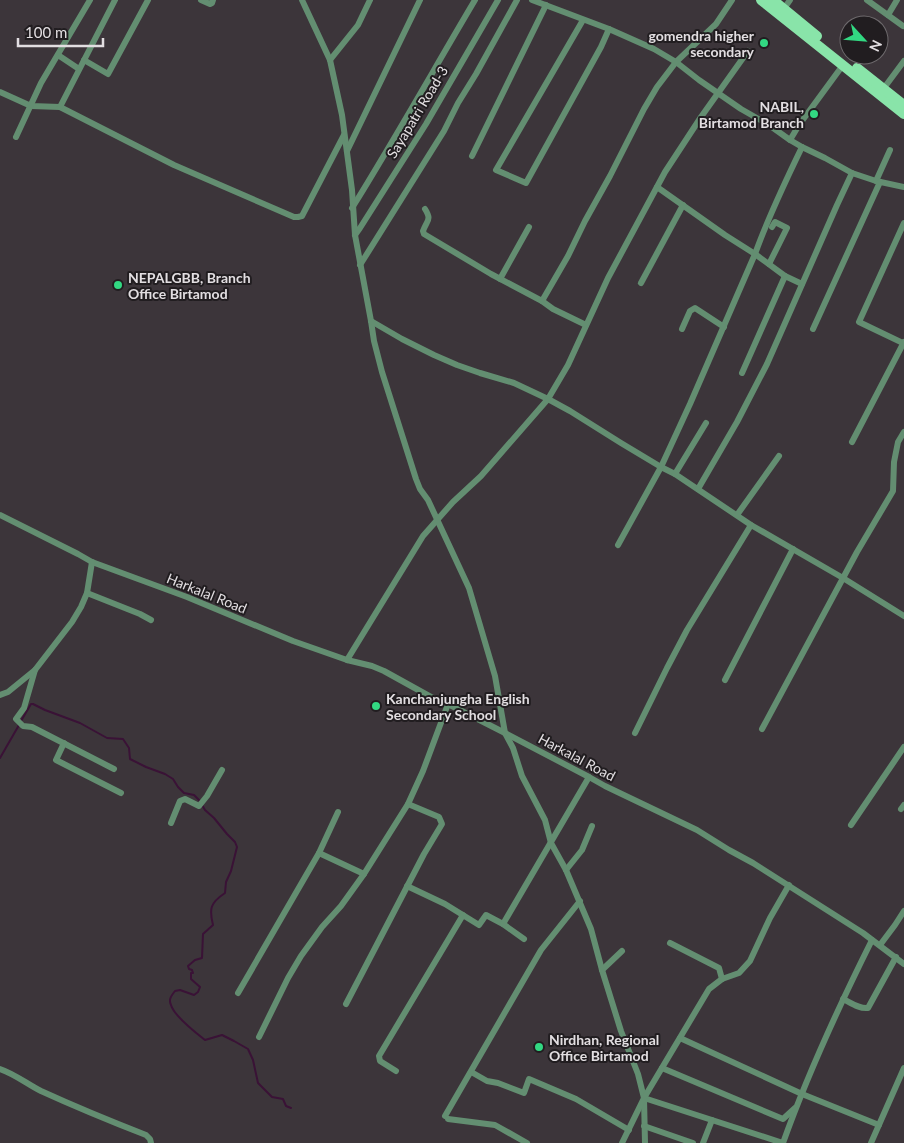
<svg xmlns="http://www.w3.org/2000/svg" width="904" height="1143" font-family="Lato,sans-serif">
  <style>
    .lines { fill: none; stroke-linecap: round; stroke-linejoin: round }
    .stream { stroke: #3a1236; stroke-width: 2 }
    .minor { stroke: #638e71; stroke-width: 6 }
    .primary { stroke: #89e4a9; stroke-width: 10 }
    .poi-dot { fill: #32d882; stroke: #211d20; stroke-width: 2 }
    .labels { text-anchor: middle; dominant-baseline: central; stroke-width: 4; stroke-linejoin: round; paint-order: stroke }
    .poi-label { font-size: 14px; font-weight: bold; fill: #e2dee1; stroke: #211d20; text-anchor: start }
    .street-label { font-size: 14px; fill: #e2dee1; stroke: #211d20 }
  </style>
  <rect width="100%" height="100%" fill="#3c353a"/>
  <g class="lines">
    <g class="stream">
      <polyline points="21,721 31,704 33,704 45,710 80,723 107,738 123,739 129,748 130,759 146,767 165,774 173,779 178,787 184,793 194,795 200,801"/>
      <polyline points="0,758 19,725"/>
      <path d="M202,805L205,810L214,818L227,834L235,842L237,847L231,871L226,882L225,893C210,903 209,909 213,925L203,934L202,958L195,960L188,966L189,969L192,970L193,973H191V979L200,987L198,992L194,995L180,990L175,991C172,995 168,999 171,1005C174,1016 196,1033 205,1040L222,1035L234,1041L248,1049L253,1060L258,1083L272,1097L283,1099L286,1106L291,1108"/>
    </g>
    <g class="minor">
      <polyline points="201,0 210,4 212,3 213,0"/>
      <polyline points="302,0 330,60 342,115 352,190 355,235 371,321 374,341 382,372 416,479 420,489 428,500 469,588 495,676 505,733 513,748 522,776 545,820 551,843 566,870 591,929 602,970 621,1031 638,1074 644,1098 645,1143"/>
      <polyline points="532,0 609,29 654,49 676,62 699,80 741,109 769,125 790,140 799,125 843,65"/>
      <polyline points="867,0 903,26"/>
      <polyline points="783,10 790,0"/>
      <polyline points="888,15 897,0"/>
      <polyline points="583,20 496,170 526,183 601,47 609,29"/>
      <polyline points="58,55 79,69"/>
      <polyline points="84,60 108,74 148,0"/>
      <polyline points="330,60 358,25 370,0"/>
      <polyline points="0,92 31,106 60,107 174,165 294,217 298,217 302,216 344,135"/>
      <polyline points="881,92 904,61"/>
      <polyline points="60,107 115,0"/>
      <polyline points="16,137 41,83 90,0"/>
      <polyline points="790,140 802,147 825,158 852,173 876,181 904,187"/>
      <polyline points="347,151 420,0"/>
      <polyline points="472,156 546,5"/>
      <polyline points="876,181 890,150"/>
      <polyline points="657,187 725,235 755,254 785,276"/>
      <path d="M352,208C395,139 434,69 475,0"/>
      <path d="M425,209C432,220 427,220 423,231L424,234L491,274L542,301"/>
      <polyline points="355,235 360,228 426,124 498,0"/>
      <polyline points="769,264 787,228 775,222 772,227"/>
      <polyline points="360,265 444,131 458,103 476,74 517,0"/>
      <polyline points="500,279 529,227"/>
      <polyline points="641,283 683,205"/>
      <polyline points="371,321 402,339 434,355 457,365 480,373 514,383 548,399 570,411 621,443 661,467 675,474 751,525 843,578 904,616"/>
      <polyline points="586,325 553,309 542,301 568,256 585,221 610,176 644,109 657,87 676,62 716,24 732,0"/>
      <polyline points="682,329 690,311 695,308 724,327"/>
      <polyline points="813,329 880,182"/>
      <polyline points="903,343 859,322 904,223"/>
      <polyline points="742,373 785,276 802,284"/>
      <polyline points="852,442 904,342"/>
      <polyline points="675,474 706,423"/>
      <polyline points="698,489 737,422 767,364 837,205 852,173"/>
      <polyline points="0,515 78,554 92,562 187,597 293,641 347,660 372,666 384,671 431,697 448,704 505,733 589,777 605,786 697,830 729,850 753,863 863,933 904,964"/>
      <polyline points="737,515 779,456"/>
      <path d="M618,545L661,467L690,404L755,254C768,218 785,182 802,147"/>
      <polyline points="87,593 140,614 151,620"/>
      <polyline points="347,660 423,536 453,502 481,476 548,399 568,365 608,278 665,172 701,117 748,51"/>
      <polyline points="35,670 24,708 16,719 23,726 32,727 114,769"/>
      <polyline points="725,680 793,549"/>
      <polyline points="0,695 8,692 35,670 72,622 81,607 87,593 92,562"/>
      <polyline points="762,729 857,552 893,491 894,462 898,442 904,432"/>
      <polyline points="635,733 667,668 687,630 751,525"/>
      <polyline points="64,743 56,760 121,793"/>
      <polyline points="901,809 904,805"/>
      <polyline points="171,823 180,801 185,799 199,806 207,796 222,770"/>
      <polyline points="851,825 904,747"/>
      <polyline points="319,853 364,874"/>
      <polyline points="566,870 582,850 592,826"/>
      <polyline points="407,886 445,904 479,925 486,915 503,924 524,939"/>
      <polyline points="503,924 589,777"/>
      <polyline points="670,943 719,968 722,979"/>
      <polyline points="880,945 895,925 904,911"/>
      <polyline points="602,970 622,951"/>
      <polyline points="238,993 319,853 338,812"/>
      <path d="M843,999C851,1003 859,1009 868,1008L896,957"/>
      <polyline points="346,1004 424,854 442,824 439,817 408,804"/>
      <polyline points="259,1037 288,978 301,956 322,927 341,906 364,874 408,804 423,771 448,704"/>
      <polyline points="680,1038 802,1094 879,1125"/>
      <polyline points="662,1068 783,1119 795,1108"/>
      <path d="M0,1069C15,1074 27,1084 41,1091C76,1107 110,1121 146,1135L150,1139L151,1143"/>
      <polyline points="396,1071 380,1061 379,1056 463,915"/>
      <polyline points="473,1073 487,1081 498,1083 524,1093 529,1079 576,1099 629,1130"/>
      <polyline points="644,1098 783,1143"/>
      <polyline points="445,1116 541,950 580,901"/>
      <polyline points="448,1119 495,1125 527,1143"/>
      <polyline points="644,1126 693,1143"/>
      <polyline points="622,1143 644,1098 709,989 722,979 739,973 750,961 770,918 789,885"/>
      <polyline points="703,1143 712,1120"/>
      <path d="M783,1143C808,1073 839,1006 872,940"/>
      <polyline points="871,1143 904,1068"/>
    </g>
    <g class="primary">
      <polyline points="761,0 904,114"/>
      <polyline points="773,0 817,36"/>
      <polyline points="857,68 904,105"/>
    </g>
  </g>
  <g class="poi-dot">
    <circle cx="764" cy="43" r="5"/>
    <circle cx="814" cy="114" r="5"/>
    <circle cx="118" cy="285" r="5"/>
    <circle cx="376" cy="706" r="5"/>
    <circle cx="539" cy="1047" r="5"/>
  </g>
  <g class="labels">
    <g class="poi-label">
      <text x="754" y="35" text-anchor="end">gomendra higher<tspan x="754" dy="16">secondary</tspan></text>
      <text x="804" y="106" text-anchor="end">NABIL,<tspan x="804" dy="16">Birtamod Branch</tspan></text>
      <text x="128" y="277">NEPALGBB, Branch<tspan x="128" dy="16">Office Birtamod</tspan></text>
      <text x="386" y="698">Kanchanjungha English<tspan x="386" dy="16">Secondary School</tspan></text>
      <text x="549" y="1039">Nirdhan, Regional<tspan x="549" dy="16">Office Birtamod</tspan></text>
    </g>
    <g class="street-label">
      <text transform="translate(417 112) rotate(-59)">Sayapatri Road-3</text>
      <text transform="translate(207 593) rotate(22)">Harkalal Road</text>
      <text transform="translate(577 757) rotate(28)">Harkalal Road</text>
    </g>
  </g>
  <g transform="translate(864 40) rotate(116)"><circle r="24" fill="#211d20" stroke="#6e6a6d"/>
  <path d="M0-4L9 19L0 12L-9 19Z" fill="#32d882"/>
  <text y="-8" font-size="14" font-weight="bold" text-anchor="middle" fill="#e2dee1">N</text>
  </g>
  <path d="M18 38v8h85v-8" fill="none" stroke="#e2dee1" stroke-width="2.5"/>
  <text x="25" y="38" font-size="15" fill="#e2dee1" stroke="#211d20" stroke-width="4" paint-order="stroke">100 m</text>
</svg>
